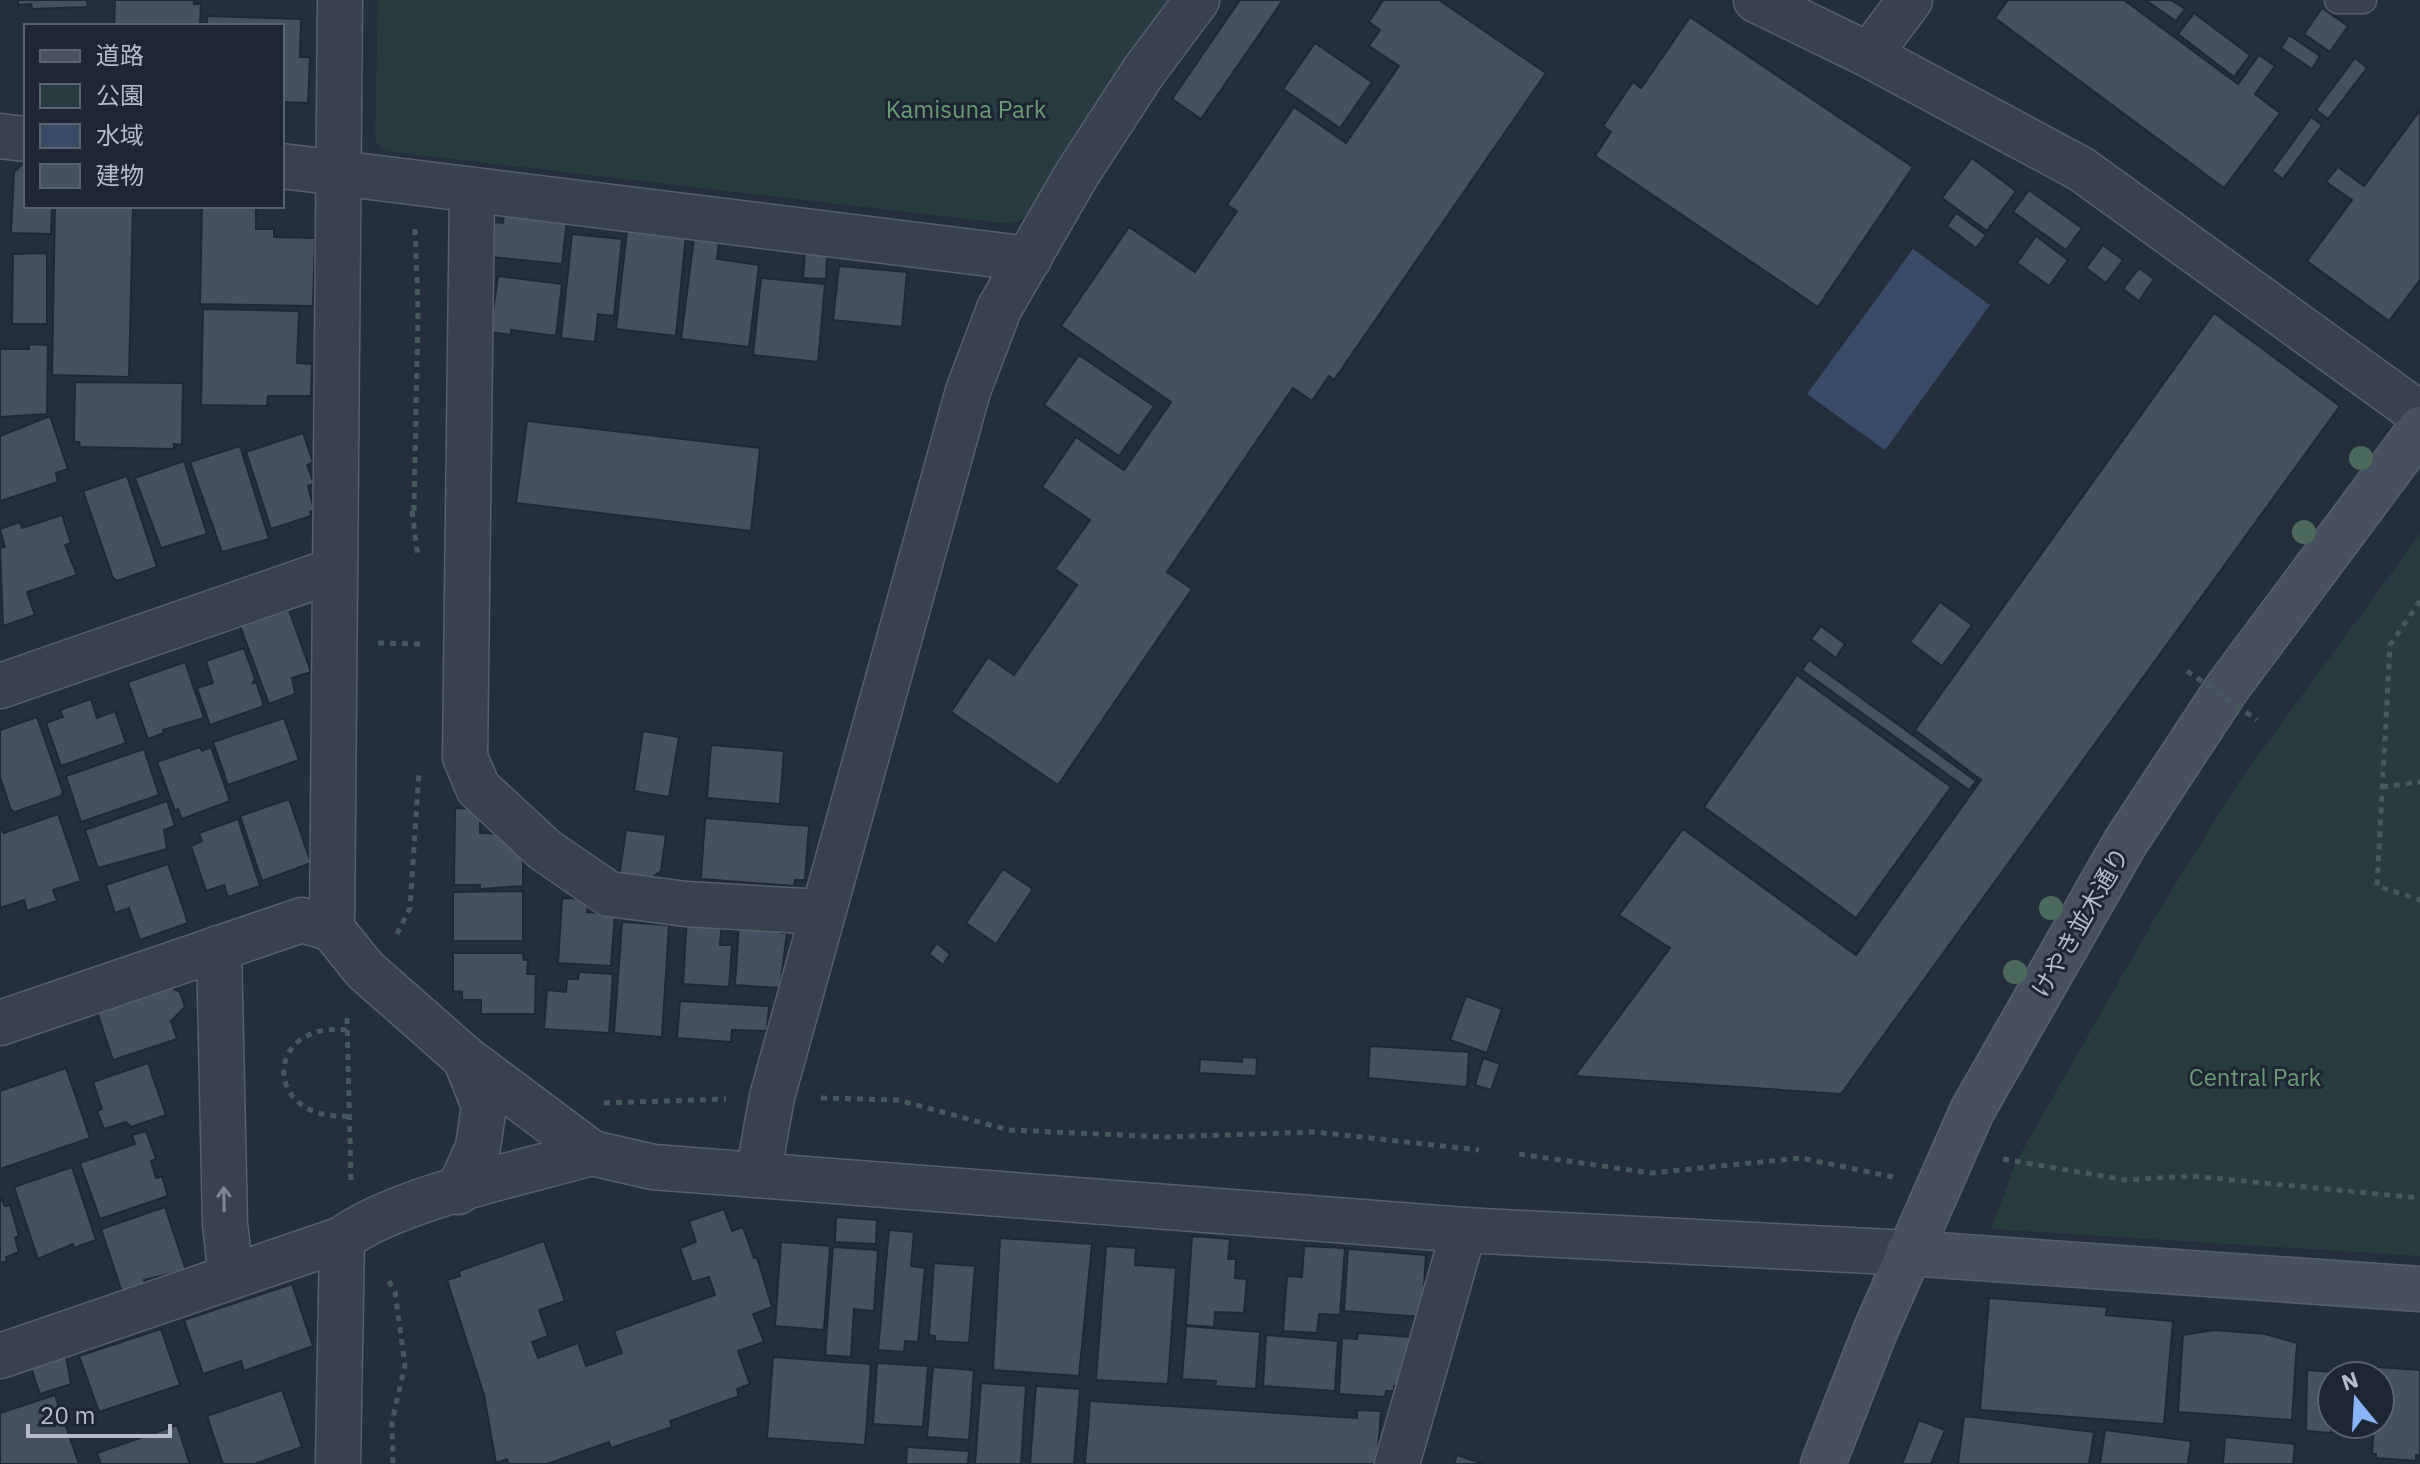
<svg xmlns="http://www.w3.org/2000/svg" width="2420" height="1464" font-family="'IBM Plex Sans','Noto Sans JP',sans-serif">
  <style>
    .green { fill: #263c3f }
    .water { fill: #394c67 }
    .building { fill: #455162; stroke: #1f2835; stroke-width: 2 }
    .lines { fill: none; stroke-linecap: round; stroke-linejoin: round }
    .lane-casing { stroke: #565f6c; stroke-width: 29 }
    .street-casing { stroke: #565f6c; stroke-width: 47 }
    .secondary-casing { stroke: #565f6c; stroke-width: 47 }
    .path { stroke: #44595c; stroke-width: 5; stroke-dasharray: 6 6; stroke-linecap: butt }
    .lane { stroke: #38414e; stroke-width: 26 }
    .street { stroke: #38414e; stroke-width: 44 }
    .secondary { stroke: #465061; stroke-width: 44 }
    .path-bridge { stroke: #44595c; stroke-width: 5; stroke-dasharray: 6 6; stroke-linecap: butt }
    .tree { fill: #4b6a5d }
    .oneway { stroke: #7c8592 }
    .labels { text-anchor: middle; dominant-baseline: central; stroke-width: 6; stroke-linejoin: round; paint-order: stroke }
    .park-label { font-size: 24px; fill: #6b9a76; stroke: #1d2633 }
    .street-label { font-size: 24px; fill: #b4bcc9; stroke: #1d2633 }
  </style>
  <rect width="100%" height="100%" fill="#242f3e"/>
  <g class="green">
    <polygon points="378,0 1175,0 1037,213 1011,224 384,151 375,140"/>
    <polygon points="2420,534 2420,1256 1991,1229 2016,1162 2159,911 2238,783"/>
  </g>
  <polygon class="water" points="1913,249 1990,305 1885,450 1807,394"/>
  <g class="building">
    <polygon points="18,0 87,0 88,7 32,9 31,4 18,5"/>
    <polygon points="115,0 194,0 194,4 201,4 200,26 114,26"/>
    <polygon points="1240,0 1283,0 1201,119 1172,99"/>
    <polygon points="1383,0 1439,0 1546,73 1334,380 1329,376 1312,401 1293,388 1167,572 1192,589 1058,785 951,712 988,657 1014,675 1077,585 1055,569 1090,520 1042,487 1076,437 1124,470 1171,402 1061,326 1129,227 1195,272 1237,211 1227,205 1294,107 1346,143 1399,66 1369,46 1380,30 1369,22"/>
    <polygon points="2008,0 2124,0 2238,84 2259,55 2275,66 2255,94 2280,113 2224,188 1995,18"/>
    <polygon points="2145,0 2171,0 2185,9 2176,21"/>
    <polygon points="2322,8 2348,26 2330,52 2304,34"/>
    <polygon points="2194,13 2250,55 2234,77 2178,34"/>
    <polygon points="207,16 301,19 300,57 310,57 308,103 282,102 282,26 207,26"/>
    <polygon points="1690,17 1913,167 1818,307 1595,156 1611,132 1603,126 1633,82 1641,88"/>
    <polygon points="2289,35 2320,56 2312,69 2281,48"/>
    <polygon points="1315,43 1372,82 1340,128 1283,89"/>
    <polygon points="2355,58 2367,68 2328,119 2316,110"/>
    <polygon points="2420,110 2420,280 2389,321 2307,261 2352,200 2326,182 2338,167 2364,186"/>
    <polygon points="2311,117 2322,125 2283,179 2272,171"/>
    <polygon points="1972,158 2016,191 1987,231 1942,198"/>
    <polygon points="25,162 26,206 52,206 51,234 11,233 14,172"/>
    <polygon points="2029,190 2082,228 2066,250 2013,212"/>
    <polygon points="55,206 133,206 129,377 52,375"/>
    <polygon points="202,206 256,206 256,229 274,229 274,237 315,238 313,306 200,304"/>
    <polygon points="1956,213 1986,235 1976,248 1947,226"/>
    <polygon points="504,214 567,220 562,264 491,257 494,222 503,223"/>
    <polygon points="627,230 686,235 676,336 616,329"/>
    <polygon points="572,234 622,239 614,316 598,314 595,342 561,338"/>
    <polygon points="2036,236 2068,260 2049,286 2017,263"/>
    <polygon points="694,238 719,241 717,259 759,265 749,347 681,339"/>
    <polygon points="2103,245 2123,260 2106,283 2086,268"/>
    <polygon points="805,251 827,253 826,279 803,278"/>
    <polygon points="47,253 47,324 12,324 13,254"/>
    <polygon points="839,266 907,272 902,327 833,320"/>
    <polygon points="2139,268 2154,279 2139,301 2123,289"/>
    <polygon points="498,276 562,284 556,336 511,330 511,335 490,332"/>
    <polygon points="761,278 825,284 818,362 753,355"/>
    <polygon points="203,309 299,311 297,363 312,364 311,396 268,396 267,406 201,405"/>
    <polygon points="2214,313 2340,406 1841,1094 1575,1076 1670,948 1619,915 1683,829 1856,955 1981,780 1915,730"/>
    <polygon points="29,344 48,345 47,414 0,417 0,349 29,349"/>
    <polygon points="1079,355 1154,406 1119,456 1044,405"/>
    <polygon points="75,382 183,383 182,445 174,444 174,449 80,447 79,442 74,442"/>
    <polygon points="50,416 68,469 56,473 58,482 0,501 0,436"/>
    <polygon points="527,421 760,448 751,531 516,503"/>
    <polygon points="303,433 313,462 307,465 314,484 308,486 314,510 310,512 311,516 271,529 246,452"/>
    <polygon points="240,446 269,539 222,552 190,462"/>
    <polygon points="184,461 207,534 161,548 135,478"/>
    <polygon points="127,476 157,567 117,581 113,578 83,491"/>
    <polygon points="62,515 71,543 65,545 77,575 27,592 35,615 3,626 0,548 5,547 0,529 20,522 22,528"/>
    <polygon points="1940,602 1972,625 1942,666 1910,642"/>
    <polygon points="289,610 311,672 292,678 295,694 269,704 240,626"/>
    <polygon points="1821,626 1845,644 1836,658 1811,639"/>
    <polygon points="244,648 255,679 253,683 256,682 264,706 210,725 197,688 213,683 206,661"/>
    <polygon points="1809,660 1976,781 1969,790 1802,670"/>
    <polygon points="185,662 204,718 163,730 164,733 148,739 128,682"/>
    <polygon points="1797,675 1951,787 1856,918 1704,807"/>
    <polygon points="91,699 97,718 115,711 126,743 61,766 46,723 63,717 60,710"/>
    <polygon points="37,717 63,792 61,796 15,812 11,810 0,777 0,730"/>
    <polygon points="284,718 299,760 228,785 213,742"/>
    <polygon points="643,731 679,737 669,797 634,791"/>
    <polygon points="711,745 784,751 780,804 707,798"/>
    <polygon points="200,747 202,751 211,747 230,801 182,819 178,809 175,811 157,762"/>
    <polygon points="144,749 159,795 81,822 66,776"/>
    <polygon points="289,799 311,863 262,881 240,816"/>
    <polygon points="167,801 175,826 164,830 167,849 98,868 85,830"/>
    <polygon points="455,808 480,809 480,833 512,834 523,842 523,886 480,889 480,885 454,885"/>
    <polygon points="58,814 81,881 53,890 57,901 27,911 24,900 0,908 0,827 4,833"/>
    <polygon points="705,818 809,826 805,880 795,880 794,886 701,879"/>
    <polygon points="238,819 260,886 228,897 224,885 206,891 191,846 202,841 199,833"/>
    <polygon points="626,830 666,835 661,871 647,881 619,878"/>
    <polygon points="168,864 188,923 140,940 129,908 115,913 106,885"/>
    <polygon points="1003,869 1033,889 996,944 966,923"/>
    <polygon points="523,891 523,941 453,941 453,892"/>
    <polygon points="562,898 588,899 587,912 615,914 611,966 558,963"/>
    <polygon points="687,918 722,920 720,945 732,945 729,987 683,984"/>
    <polygon points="622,922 669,925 662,1037 614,1033"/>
    <polygon points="739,922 782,925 781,933 787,932 780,988 735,985"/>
    <polygon points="937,943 950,954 943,965 929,954"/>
    <polygon points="453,953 523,953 524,960 528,960 527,974 536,974 535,1014 481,1014 481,1000 462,1000 462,992 453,991"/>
    <polygon points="579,972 613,974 609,1033 544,1029 547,990 566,992 567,979 578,979"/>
    <polygon points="169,986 180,992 185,1007 171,1021 177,1039 113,1060 97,1012"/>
    <polygon points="1466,996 1502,1009 1487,1053 1450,1040"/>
    <polygon points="680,1001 769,1006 767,1031 732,1030 731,1042 677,1038"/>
    <polygon points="1370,1046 1469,1052 1467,1087 1368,1078"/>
    <polygon points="1242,1057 1257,1058 1256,1076 1199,1073 1200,1059 1242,1062"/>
    <polygon points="1483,1058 1500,1064 1491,1090 1475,1085"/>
    <polygon points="148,1063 166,1115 131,1127 126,1122 104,1129 97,1111 102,1109 93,1082"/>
    <polygon points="66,1068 90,1138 0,1169 0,1091"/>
    <polygon points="146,1131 156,1159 151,1161 156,1178 162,1176 168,1196 100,1219 80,1163 135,1144 132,1135"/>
    <polygon points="72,1167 96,1240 74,1248 73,1244 38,1259 14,1187"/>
    <polygon points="0,1196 5,1206 10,1205 19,1236 15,1238 19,1252 6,1257 7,1261 0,1263"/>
    <polygon points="165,1207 186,1270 144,1280 145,1283 122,1292 101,1229"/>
    <polygon points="724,1209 732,1231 743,1227 754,1258 757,1257 772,1307 753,1314 764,1342 738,1351 750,1384 737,1389 739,1396 670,1421 672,1427 611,1448 609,1442 547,1464 509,1464 507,1459 496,1463 484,1395 447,1280 460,1276 459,1271 544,1241 565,1301 539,1310 548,1336 532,1342 538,1358 578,1343 586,1366 622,1353 614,1331 715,1295 709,1277 692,1282 680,1248 696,1242 689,1221"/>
    <polygon points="836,1217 877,1220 876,1244 835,1242"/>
    <polygon points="889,1230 914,1232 911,1266 925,1268 918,1342 905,1341 904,1352 878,1350"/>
    <polygon points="1192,1236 1230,1239 1228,1259 1236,1259 1235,1278 1247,1279 1244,1313 1215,1312 1214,1327 1186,1325"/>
    <polygon points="1000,1238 1092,1244 1079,1376 993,1370"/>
    <polygon points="781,1242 830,1246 824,1330 775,1326"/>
    <polygon points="1106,1246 1136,1248 1135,1265 1176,1268 1168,1384 1096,1380"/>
    <polygon points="1304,1246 1345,1248 1340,1315 1319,1314 1317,1333 1283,1331 1287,1276 1302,1277"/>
    <polygon points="833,1247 878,1250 874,1311 854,1309 851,1357 825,1355"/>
    <polygon points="1348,1249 1426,1255 1422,1317 1344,1311"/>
    <polygon points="934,1263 975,1266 969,1343 935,1341 935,1336 929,1335"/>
    <polygon points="292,1284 313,1346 244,1371 241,1361 203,1374 184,1320"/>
    <polygon points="1989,1298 2107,1307 2106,1315 2173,1321 2164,1424 1980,1410"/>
    <polygon points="1186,1326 1260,1332 1256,1389 1215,1386 1216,1381 1182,1379"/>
    <polygon points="161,1329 180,1385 99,1412 79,1356"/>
    <polygon points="2214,1330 2265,1334 2297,1343 2292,1420 2178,1412 2183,1335"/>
    <polygon points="1358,1333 1413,1337 1403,1387 1394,1386 1394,1391 1386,1391 1385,1397 1339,1394 1342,1338 1357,1339"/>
    <polygon points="1266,1335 1338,1341 1335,1391 1263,1386"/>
    <polygon points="66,1356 71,1384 40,1394 31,1368"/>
    <polygon points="773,1357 871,1364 865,1445 767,1438"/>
    <polygon points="877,1363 928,1366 923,1427 873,1424"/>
    <polygon points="2332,1366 2367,1369 2367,1376 2332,1376 2332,1424 2363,1424 2363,1428 2332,1426 2331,1433 2306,1431 2307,1370 2332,1372"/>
    <polygon points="933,1367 974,1370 969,1440 927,1437"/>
    <polygon points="2378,1367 2420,1370 2420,1456 2416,1455 2416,1461 2376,1458 2376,1454 2372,1454 2374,1424 2380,1424"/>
    <polygon points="981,1383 1026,1386 1021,1464 975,1464"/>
    <polygon points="1036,1386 1080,1389 1074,1464 1030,1464"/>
    <polygon points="282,1390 302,1447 254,1464 223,1464 207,1416"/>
    <polygon points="55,1395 79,1464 0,1464 0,1413"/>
    <polygon points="1090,1401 1357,1418 1357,1410 1381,1411 1377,1464 1085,1464"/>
    <polygon points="1964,1416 2094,1432 2089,1464 1958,1464"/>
    <polygon points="1919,1420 1945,1430 1931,1464 1902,1464"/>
    <polygon points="177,1425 190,1464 101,1464 97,1453"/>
    <polygon points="2105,1430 2191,1441 2188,1464 2100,1464"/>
    <polygon points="2225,1437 2295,1444 2293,1464 2223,1464"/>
    <polygon points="907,1447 969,1451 968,1464 906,1464"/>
    <polygon points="1457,1455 1484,1464 1454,1464"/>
  </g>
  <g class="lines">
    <defs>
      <polyline id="lane" points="2338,0 2363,0"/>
      <g id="street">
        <polyline points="1756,0 1869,55 2081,169 2420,414"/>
        <polyline points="1869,55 1910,0"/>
        <polyline points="0,136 26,139"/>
        <polyline points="282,166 1029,259"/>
        <polyline points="472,190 465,757 478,788 545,850 609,894 686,904 823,912"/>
        <polyline points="0,686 335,570"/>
        <polyline points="332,929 340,0"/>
        <polyline points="219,948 225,1224 231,1277"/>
        <path d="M0,1023L302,920L332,929L365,970L465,1058L592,1153C525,1172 395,1199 342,1239L0,1356"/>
        <polyline points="592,1153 653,1167 1464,1230 1908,1253"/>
        <polyline points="758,1175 772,1097 968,391 999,309 1077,174 1144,71 1197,0"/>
        <polyline points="458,1192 478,1147 484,1106 465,1058"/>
        <polyline points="338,1464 342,1239"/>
        <polyline points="1397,1464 1464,1230"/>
      </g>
      <g id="secondary">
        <polyline points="1908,1253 2420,1289"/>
        <polyline points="1823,1464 1876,1329 1972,1111 2125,843 2227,688 2420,429"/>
      </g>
    </defs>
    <use href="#lane" class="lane-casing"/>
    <use href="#street" class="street-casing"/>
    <use href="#secondary" class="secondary-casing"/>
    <g class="path">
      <polyline points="412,511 418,557"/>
      <polyline points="414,511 418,311 415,227"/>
      <polyline points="2420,601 2390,645 2377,886 2420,900"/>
      <polyline points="378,643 420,644"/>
      <polyline points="2382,787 2420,782"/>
      <polyline points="397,934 410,908 419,771"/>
      <polyline points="347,1018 351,1180"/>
      <path d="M347,1030C263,1021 262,1121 348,1116"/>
      <polyline points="821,1098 898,1100 1009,1130 1165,1137 1316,1132 1479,1150"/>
      <polyline points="604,1103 726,1099"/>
      <polyline points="1519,1154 1651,1173 1801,1158 1893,1177"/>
      <polyline points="2003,1159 2125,1180 2191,1176 2420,1198"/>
      <polyline points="389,1281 395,1292 405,1365 392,1422 393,1464"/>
    </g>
    <use href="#lane" class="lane"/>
    <use href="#street" class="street"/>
    <use href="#secondary" class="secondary"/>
    <polyline class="path-bridge" points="2187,671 2257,720"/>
  </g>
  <g class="tree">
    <circle cx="2361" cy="458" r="12"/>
    <circle cx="2304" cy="532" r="12"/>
    <circle cx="2051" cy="908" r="12"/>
    <circle cx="2015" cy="972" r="12"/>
  </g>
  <defs><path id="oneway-shaft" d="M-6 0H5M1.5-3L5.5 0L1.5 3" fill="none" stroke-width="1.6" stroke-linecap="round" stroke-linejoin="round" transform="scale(2)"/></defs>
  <use class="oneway" href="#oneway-shaft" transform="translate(224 1199) rotate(-91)"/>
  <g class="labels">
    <g class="park-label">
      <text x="966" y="109">Kamisuna Park</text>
      <text x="2255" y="1077">Central Park</text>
    </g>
    <g class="street-label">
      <text transform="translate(2080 922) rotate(-60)">けやき並木通り</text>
    </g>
  </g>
  <rect x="24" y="24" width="260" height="184" fill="#1d2633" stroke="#59626f" stroke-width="2"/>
  <rect x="40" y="50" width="40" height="12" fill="#465061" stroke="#59626f" stroke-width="2"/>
  <text x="96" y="64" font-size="24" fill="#b4bcc9">道路</text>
  <rect x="40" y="84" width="40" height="24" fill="#263c3f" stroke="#59626f" stroke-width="2"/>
  <text x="96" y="104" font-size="24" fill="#b4bcc9">公園</text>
  <rect x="40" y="124" width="40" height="24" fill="#394c67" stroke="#59626f" stroke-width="2"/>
  <text x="96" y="144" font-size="24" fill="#b4bcc9">水域</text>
  <rect x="40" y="164" width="40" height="24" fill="#455162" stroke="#59626f" stroke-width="2"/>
  <text x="96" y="184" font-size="24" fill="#b4bcc9">建物</text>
  <g transform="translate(2356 1400) rotate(342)"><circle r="38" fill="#1d2633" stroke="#59626f" stroke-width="2"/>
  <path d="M0-6L14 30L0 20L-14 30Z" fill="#8ab4f8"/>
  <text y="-12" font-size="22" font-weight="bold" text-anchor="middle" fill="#b4bcc9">N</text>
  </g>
  <path d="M28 1424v12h142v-12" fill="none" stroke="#b4bcc9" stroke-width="4"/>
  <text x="40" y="1424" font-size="24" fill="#b4bcc9" stroke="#1d2633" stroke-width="6" paint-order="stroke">20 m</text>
</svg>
